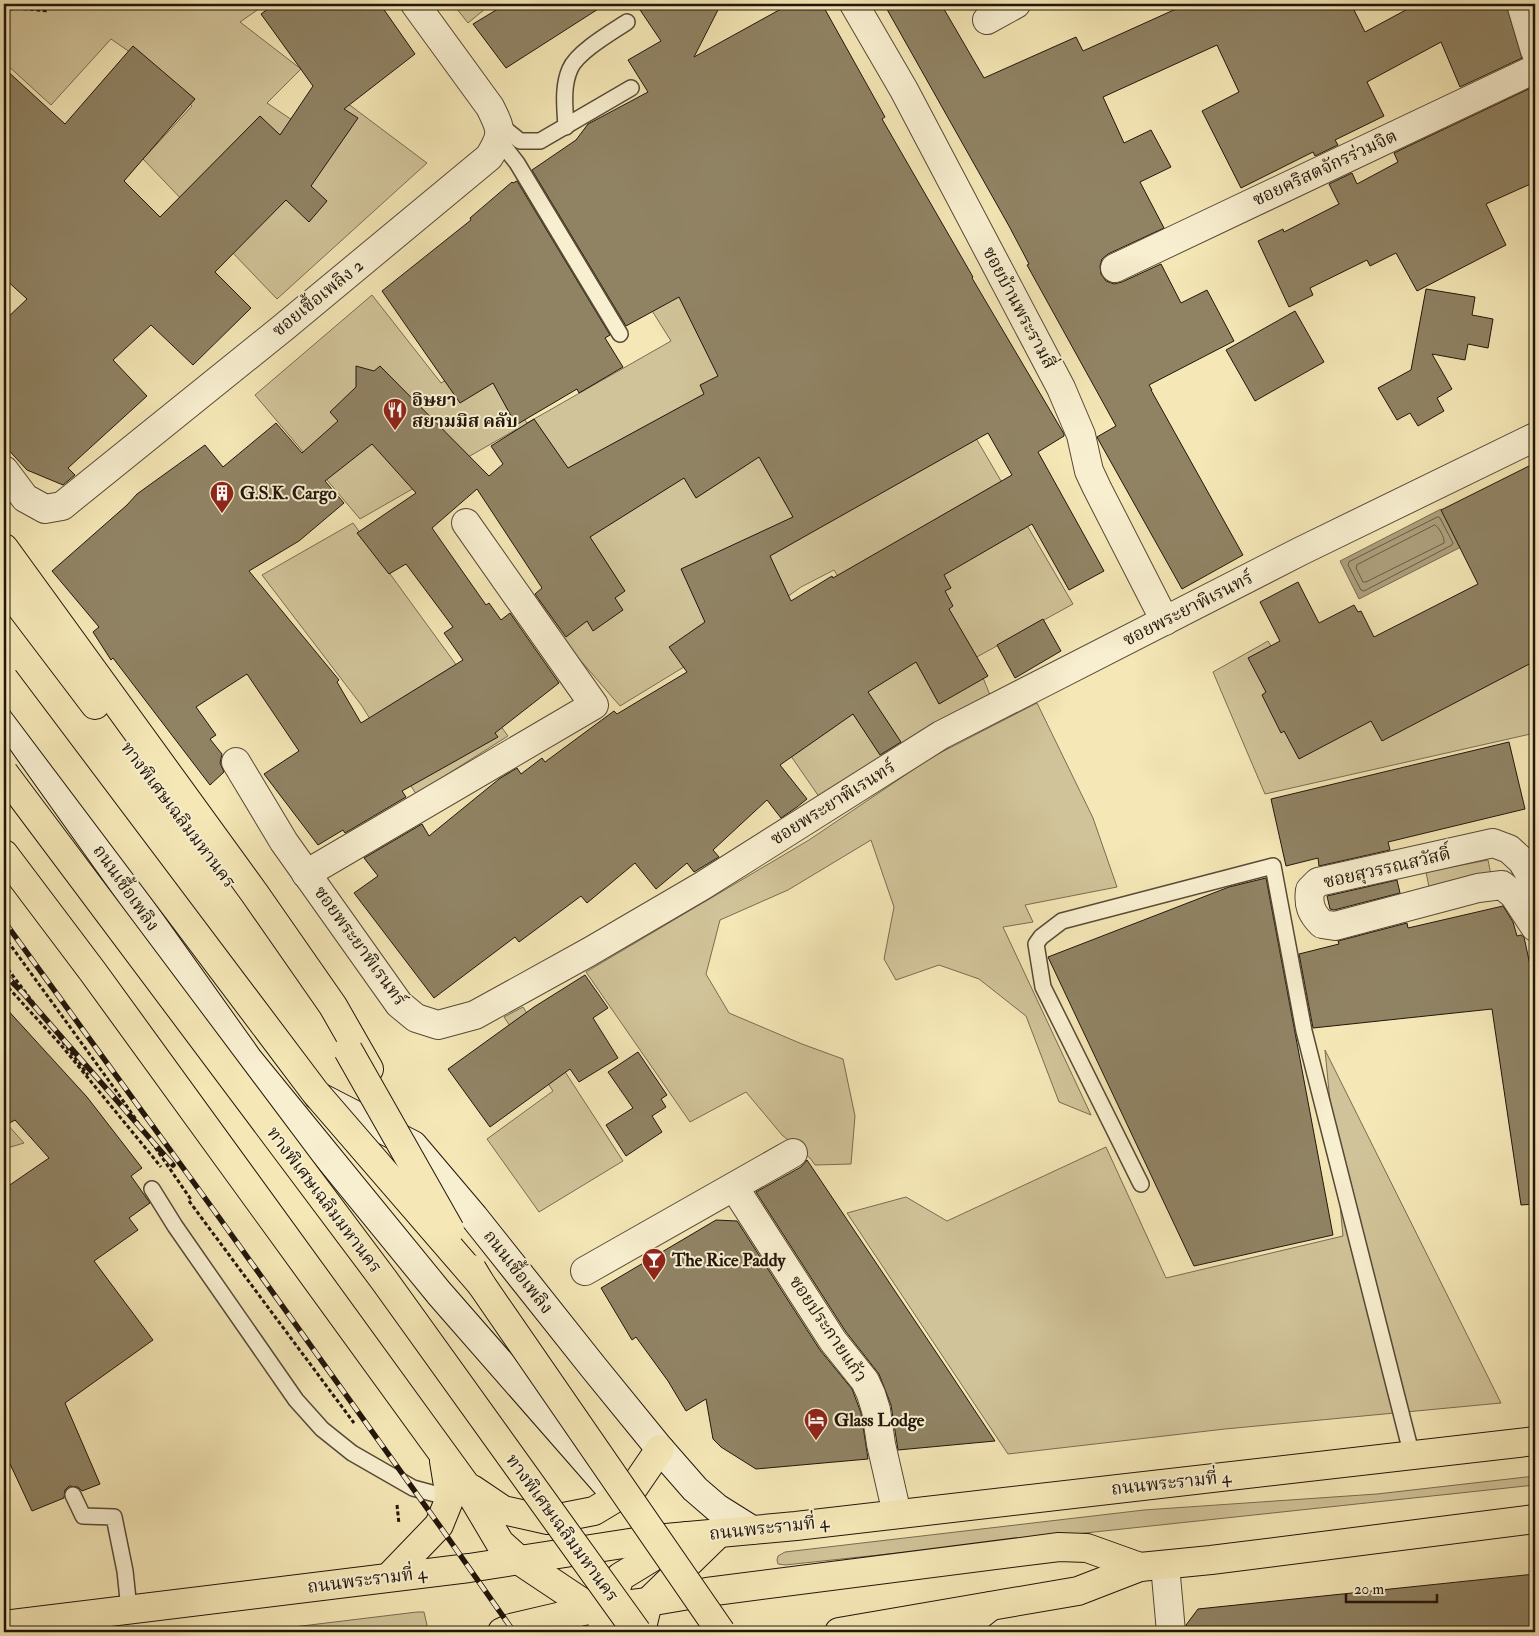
<svg xmlns="http://www.w3.org/2000/svg" width="1539" height="1636" font-family="'IM FELL Double Pica','Noto Serif Thai',serif">
  <style>
    .green { fill: #d1c399; stroke: #7a6c52 }
    .water { fill: #ada07c; stroke: #75694f }
    .lines { fill: none; stroke-linecap: round; stroke-linejoin: round }
    .shore { stroke: #685b44; stroke-width: 1 }
    .building { fill: #908364; stroke: #22160b; fill-rule: evenodd }
    .lane-casing { stroke: #574a36; stroke-width: 18 }
    .street-casing { stroke: #574a36; stroke-width: 30 }
    .secondary-casing { stroke: #22160b; stroke-width: 30 }
    .primary-casing { stroke: #22160b; stroke-width: 30 }
    .highway-casing { stroke: #22160b; stroke-width: 30 }
    .path { stroke: #22160b; stroke-width: 3; stroke-dasharray: 4 2.5; stroke-linecap: butt }
    .lane { stroke: #f8efd0; stroke-width: 15 }
    .street { stroke: #f8efd0; stroke-width: 28 }
    .secondary { stroke: #f8efd0; stroke-width: 28 }
    .primary { stroke: #f5e7b6; stroke-width: 28 }
    .highway { stroke: #f5e7b6; stroke-width: 28 }
    .rail-casing { stroke: #22160b; stroke-width: 5.5 }
    .rail { stroke: #f8efd0; stroke-width: 4; stroke-dasharray: 11; stroke-linecap: butt }
    .highway-bridge-casing { stroke: #22160b; stroke-width: 30; stroke-linecap: butt }
    .highway-bridge { stroke: #f5e7b6; stroke-width: 28 }
    .labels { text-anchor: middle; dominant-baseline: central; stroke-width: 4; stroke-linejoin: round; paint-order: stroke }
    .street-label { font-size: 18px; fill: #22160b; stroke: #f8efd0 }
    .poi-label { font-size: 18px; font-weight: bold; fill: #22160b; stroke: #f8efd0; text-anchor: start }
  </style>
  <rect width="100%" height="100%" fill="#f5e7b6"/>
  <filter id="stains"><feTurbulence type="fractalNoise" baseFrequency=".004" numOctaves="4"/><feColorMatrix values="0 0 0 0 .2 0 0 0 0 .09 0 0 0 0 .02 0 0 0 .5 -.17"/></filter>
  <radialGradient id="worn" r=".72"><stop offset=".6" stop-color="#630" stop-opacity="0"/><stop offset="1" stop-color="#630" stop-opacity=".3"/></radialGradient>
  <g class="green">
    <polygon points="4,4 266,4 240,22 301,69 267,103 298,124 331,91 427,163 277,299 143,159 192,106 134,55 111,39 51,105 4,62"/>
    <polygon points="453,4 491,4 468,23"/>
    <polygon points="682,291 970,428 1073,604 975,658 990,695 822,801 766,720 872,632 834,570 801,587 715,648 620,706 535,608 570,552 549,480 517,429 360,519 255,395 372,295 441,383 482,359 527,423 671,341 649,306"/>
    <polygon points="353,523 508,736 416,794 362,706 262,575"/>
    <polygon points="1268,641 1304,699 1516,642 1535,672 1535,733 1265,794 1213,672"/>
    <polygon points="1037,703 1093,818 1117,887 1025,905 1033,922 1003,927 1091,1115 1059,1102 1026,1016 979,979 939,965 896,980 884,959 894,907 871,840 788,890 720,920 706,974 729,1013 802,1044 843,1059 855,1116 851,1164 815,1165 810,1158 782,1135 746,1092 690,1122 586,972 809,840 932,757"/>
    <polygon points="1488,860 1491,875 1429,887 1426,872"/>
    <polygon points="523,1007 623,1161 539,1212 487,1139 553,1091 504,1017"/>
    <polygon points="1325,1050 1501,1403 1225,1429 1008,1454 847,1213 906,1197 947,1221 1106,1147 1166,1278 1343,1236"/>
    <polygon points="4,1120 6,1123 24,1143 4,1149"/>
    <polygon points="1535,1476 1535,1485 785,1565 778,1564 777,1560 778,1556 785,1552 1144,1510 1377,1494"/>
    <polygon points="417,1612 424,1612 427,1625 423,1632 252,1632"/>
  </g>
  <polygon class="water" points="1441,509 1461,547 1359,599 1340,561"/>
  <g class="lines">
    <g class="shore">
      <polygon points="1438,517 1440,518 1453,543 1452,545 1364,591 1361,590 1348,565 1349,562"/>
      <path d="M1435,525C1439,527 1445,538 1444,543L1366,582H1363L1356,568L1357,565Z"/>
    </g>
  </g>
  <g class="building">
    <polygon points="275,4 380,4 415,54 344,109 358,118 311,186 327,201 309,222 286,200 215,272 251,308 193,365 151,325 113,360 147,396 68,468 75,475 63,485 27,470 4,445 4,321 27,299 4,278 4,68 65,124 133,46 195,99 124,181 160,217 260,116 280,135 313,86 261,14"/>
    <polygon points="506,4 606,4 506,68 473,24"/>
    <path d="M636,4H721L694,57L790,4H822L885,117L882,119L973,277L972,278L1064,434V436L1038,452L1104,571L1069,590L1032,524L944,575L951,588L945,591L953,606L949,609L988,676L939,704L916,662L868,692L901,742L880,755L853,714L780,765L807,799L797,807L781,818L767,800L713,850L719,857L694,872L687,863L656,889L635,863L587,903L581,896L519,942L515,937L434,998L354,893L378,876L364,858L422,824L429,836L499,779L517,768L521,774L542,758L545,762L614,711L617,714L687,672L669,647L705,622L681,569L793,517L759,457L696,498L684,478L590,537L625,591L615,598L623,610L593,631L587,621L566,637L535,594L542,588L477,489L432,528L486,605L489,603L501,620L510,613L559,683L495,733L498,737L402,791L406,797L345,833L343,830L318,845L264,774L299,751L247,674L196,707L216,735L210,739L222,754L220,763L224,772L210,785L113,658L111,660L93,632L99,627L52,571L127,505L137,494L205,445L223,467L276,423L302,453L338,421L330,412L356,387V366L374,371L380,366L489,476L503,464L491,446L534,419L568,468L704,394L700,385L718,376L679,297L626,326L532,170L576,140L588,124L648,92L628,60L661,41ZM988,433L1012,475L833,578L832,576L791,601L770,556ZM372,444L416,493L357,533L389,574L406,564L453,627L444,633L463,660L361,723L337,682L339,680L249,571L299,541L344,503L325,481Z"/>
    <polygon points="884,4 941,4 984,78 1076,37 1083,51 1187,4 1351,4 1365,32 1417,4 1506,4 1522,58 1460,87 1441,42 1367,82 1384,116 1335,140 1338,145 1315,156 1313,152 1241,188 1202,111 1239,92 1217,45 1103,97 1124,143 1151,130 1171,167 1140,182 1164,228 1108,254 1102,259 1100,266 1101,274 1106,281 1114,284 1122,282 1161,264 1181,303 1207,290 1234,341 1149,385 1152,390 1151,390 1243,555 1182,589 1098,439 1097,437 1116,426 1027,265 1029,264 1009,226"/>
    <polygon points="1535,86 1535,182 1486,204 1506,245 1417,291 1396,253 1370,266 1367,260 1310,288 1313,295 1289,307 1258,241 1283,229 1284,232 1339,204 1329,184 1352,173 1357,184 1398,162 1394,153"/>
    <polygon points="517,181 610,335 605,338 623,367 579,393 577,389 516,425 493,383 460,403 382,291 471,220 470,218 512,182 513,183"/>
    <polygon points="1426,289 1475,297 1472,315 1493,319 1488,348 1468,344 1465,360 1432,354 1452,389 1437,398 1444,411 1418,426 1410,413 1397,420 1378,388 1411,370"/>
    <polygon points="1295,311 1324,362 1255,401 1226,350"/>
    <polygon points="1535,463 1535,661 1382,741 1371,721 1299,759 1284,731 1281,733 1262,695 1266,692 1248,658 1280,641 1260,602 1298,582 1319,623 1354,605 1358,612 1361,611 1374,637 1478,584 1441,510"/>
    <polygon points="1043,619 1061,651 1015,678 997,645"/>
    <polygon points="1509,742 1525,809 1388,842 1390,850 1319,866 1318,858 1286,866 1271,799"/>
    <polygon points="1266,878 1333,1235 1194,1266 1048,957 1229,887"/>
    <polygon points="1397,880 1400,893 1334,910 1330,909 1327,896"/>
    <polygon points="1503,906 1513,922 1517,936 1521,935 1524,937 1535,988 1535,1204 1521,1205 1492,1009 1313,1028 1299,954 1339,944 1338,941 1407,923 1408,928"/>
    <polygon points="585,975 608,1008 593,1018 618,1058 579,1082 570,1069 490,1127 448,1069 534,1007"/>
    <polygon points="4,1006 87,1097 142,1168 131,1176 150,1203 129,1218 138,1230 94,1261 153,1340 65,1403 100,1484 82,1491 78,1487 69,1486 65,1490 64,1498 32,1511 4,1451 4,1189 49,1158 15,1120 4,1126"/>
    <polygon points="638,1052 667,1095 661,1099 666,1107 652,1116 662,1132 626,1156 606,1125 633,1108 608,1072"/>
    <polygon points="807,1160 948,1370 995,1441 898,1450 891,1405 879,1374 846,1332 756,1192 801,1167"/>
    <polygon points="716,1220 737,1221 820,1350 852,1389 861,1413 868,1459 756,1469 721,1447 713,1439 706,1399 686,1411 668,1381 636,1337 632,1340 601,1288"/>
    <polygon points="1535,1574 1535,1632 1186,1632 1186,1625 1198,1609"/>
  </g>
  <g class="lines">
    <defs>
      <g id="lane">
        <polyline points="499,124 520,141 540,141 631,88"/>
        <path d="M566,127C565,108 562,87 570,69C577,52 612,32 627,22"/>
        <polyline points="499,140 517,163 620,334"/>
        <polyline points="1141,1184 1043,987 1036,944 1041,937 1062,921 1273,866 1304,1031 1412,1456"/>
        <polyline points="152,1189 175,1226 296,1400 322,1429 352,1453 413,1488 450,1498"/>
        <polyline points="73,1495 83,1516 114,1517 125,1571 129,1609"/>
      </g>
      <g id="street">
        <polyline points="854,4 904,90 1061,388 1081,435 1089,471 1097,488 1165,621"/>
        <polyline points="1521,4 1535,51"/>
        <polyline points="987,20 1016,4"/>
        <polyline points="1115,268 1535,69"/>
        <path d="M4,470L25,498L45,509L62,506L284,327L489,157C503,134 502,131 490,107L415,4"/>
        <polyline points="236,762 284,842 399,1004 416,1018 438,1025 475,1015 589,952 702,886 941,735 1301,551 1535,437"/>
        <polyline points="306,874 594,705 466,523"/>
        <path d="M1535,883L1522,861L1509,849L1493,843L1318,882L1310,890C1308,905 1311,913 1322,924L1335,926L1478,888L1502,885L1514,895L1535,927"/>
        <polyline points="734,1187 833,1341 865,1381 871,1394 876,1410 881,1444 897,1514"/>
        <polyline points="585,1271 793,1153"/>
        <polyline points="1165,1565 1171,1632"/>
      </g>
      <g id="secondary">
        <polyline points="4,716 248,1059 439,1293 614,1493"/>
        <polyline points="318,1096 413,1145 474,1217 594,1368 660,1449 695,1489 717,1508 752,1530"/>
      </g>
      <g id="primary">
        <polyline points="4,1625 469,1568 655,1539 796,1526 1535,1441"/>
        <polyline points="502,1632 511,1628 592,1609 648,1602 707,1592 1059,1547 1087,1548 1140,1567"/>
        <polyline points="839,1632 1078,1591 1140,1567 1211,1560 1535,1519"/>
      </g>
      <g id="highway">
        <polyline points="4,548 255,894 333,1006 369,1069"/>
        <polyline points="4,585 95,705"/>
        <polyline points="4,854 93,972 465,1484 500,1543 520,1561 592,1609"/>
        <polyline points="472,1489 503,1510 548,1520 594,1511 634,1487 660,1449"/>
        <polyline points="389,1577 439,1525 450,1498 444,1461"/>
        <polyline points="603,1632 602,1628 620,1577 687,1536"/>
        <polyline points="641,1632 648,1602 719,1533"/>
        <polyline points="958,1632 991,1606"/>
      </g>
    </defs>
    <use href="#lane" class="lane-casing"/>
    <use href="#street" class="street-casing"/>
    <use href="#secondary" class="secondary-casing"/>
    <use href="#primary" class="primary-casing"/>
    <use href="#highway" class="highway-casing"/>
    <g class="path">
      <polyline points="4,10 16,8 49,11"/>
      <polyline points="4,936 117,1092 192,1201"/>
      <polyline points="4,964 88,1075"/>
      <polyline points="4,983 61,1045 161,1167"/>
      <polyline points="189,1201 354,1423"/>
      <polyline points="397,1505 399,1524"/>
    </g>
    <use href="#lane" class="lane"/>
    <use href="#street" class="street"/>
    <use href="#secondary" class="secondary"/>
    <use href="#primary" class="primary"/>
    <use href="#highway" class="highway"/>
    <defs>
      <g id="rail">
        <polyline points="4,921 218,1216 439,1525 514,1632"/>
        <polyline points="4,974 23,993 173,1165"/>
      </g>
    </defs>
    <use href="#rail" class="rail-casing"/>
    <use href="#rail" class="rail"/>
    <defs>
      <g id="highway-bridge">
        <polyline points="4,679 315,1092 481,1284"/>
        <polyline points="4,773 384,1280 637,1632"/>
        <polyline points="348,1050 450,1230"/>
        <polyline points="472,1269 481,1284 721,1632"/>
      </g>
    </defs>
    <use href="#highway-bridge" class="highway-bridge-casing"/>
    <use href="#highway-bridge" class="highway-bridge"/>
  </g>
  <defs>
    <symbol id="restaurant-pin" viewBox="-11 -11 22 30"><path d="M0 17L-7.5 6A9.5 9.5 0 1 1 7.5 6Z" fill="#8f2418" stroke="#f8efd0"/><path d="M-5-6h1v4h1v-4h1v4h1v-4h1v5L-1.5 .5V6h-2V.5L-5-1ZM5-6V6H3V1.5H1.5Q1.5-4 5-6Z" fill="#fff"/></symbol>
    <symbol id="building-pin" viewBox="-11 -11 22 30"><path d="M0 17L-7.5 6A9.5 9.5 0 1 1 7.5 6Z" fill="#8f2418" stroke="#f8efd0"/><path d="M-4-6H4V6H1V3H-1V6H-4ZM-2.5-4.3h1.7v1.8h-1.7ZM.8-4.3h1.7v1.8H.8ZM-2.5-1h1.7V.8h-1.7ZM.8-1h1.7V.8H.8Z" fill="#fff"/></symbol>
    <symbol id="bar-pin" viewBox="-11 -11 22 30"><path d="M0 17L-7.5 6A9.5 9.5 0 1 1 7.5 6Z" fill="#8f2418" stroke="#f8efd0"/><path d="M-6-5H6L.8 .8V4.5H3.5V6h-7V4.5H-.8V.8Z" fill="#fff"/></symbol>
    <symbol id="hotel-pin" viewBox="-11 -11 22 30"><path d="M0 17L-7.5 6A9.5 9.5 0 1 1 7.5 6Z" fill="#8f2418" stroke="#f8efd0"/><path d="M-6-4.5h1.5V1H6V5H4.5V3h-9V5H-6ZM-4 0a1.8 1.8 0 1 1 3.6 0ZM.5 0V-2.5h3Q6-2.5 6 0Z" fill="#fff"/></symbol>
  </defs>
  <g fill-rule="evenodd">
    <use href="#restaurant-pin" x="381" y="396" width="28" height="38"/>
    <use href="#building-pin" x="208" y="479" width="28" height="38"/>
    <use href="#bar-pin" x="640" y="1246" width="28" height="38"/>
    <use href="#hotel-pin" x="802" y="1406" width="28" height="38"/>
  </g>
  <g class="labels">
    <g class="street-label">
      <text transform="translate(1325 168) rotate(-25)">ซอยคริสตจักรร่วมจิต</text>
      <text transform="translate(318 298) rotate(-39)">ซอยเชื้อเพลิง 2</text>
      <text transform="translate(1019 308) rotate(62)">ซอยบ้านพระรามสี่</text>
      <text transform="translate(1188 609) rotate(-27)">ซอยพระยาพิเรนทร์</text>
      <text transform="translate(833 803) rotate(-32)">ซอยพระยาพิเรนทร์</text>
      <text transform="translate(178 815) rotate(53)">ทางพิเศษเฉลิมมหานคร</text>
      <text transform="translate(1387 868) rotate(-13)">ซอยสุวรรณสวัสดิ์</text>
      <text transform="translate(126 888) rotate(55)">ถนนเชื้อเพลิง</text>
      <text transform="translate(360 946) rotate(54)">ซอยพระยาพิเรนทร์</text>
      <text transform="translate(324 1200) rotate(53)">ทางพิเศษเฉลิมมหานคร</text>
      <text transform="translate(518 1272) rotate(52)">ถนนเชื้อเพลิง</text>
      <text transform="translate(828 1329) rotate(56)">ซอยประกายแก้ว</text>
      <text transform="translate(1171 1483) rotate(-6)">ถนนพระรามที่ 4</text>
      <text transform="translate(562 1528) rotate(54)">ทางพิเศษเฉลิมมหานคร</text>
      <text transform="translate(769 1528) rotate(-6)">ถนนพระรามที่ 4</text>
      <text transform="translate(367 1580) rotate(-7)">ถนนพระรามที่ 4</text>
    </g>
    <g class="poi-label">
      <text x="412" y="400">อิษยา<tspan x="412" dy="21">สยามมิส คลับ</tspan></text>
      <text x="240" y="493">G.S.K. Cargo</text>
      <text x="672" y="1260">The Rice Paddy</text>
      <text x="834" y="1420">Glass Lodge</text>
    </g>
  </g>
  <rect width="1539" height="1636" fill="none" stroke="#f5e7b6" stroke-width="20"/>
  <rect x="5" y="5" width="1529" height="1626" fill="none" stroke="#22160b" stroke-width="2.5"/>
  <rect x="10" y="10" width="1519" height="1616" fill="none" stroke="#22160b"/>
  <path d="M1346 1594v8h91v-8" fill="none" stroke="#22160b" stroke-width="2.5"/>
  <text x="1354" y="1594" font-size="15" fill="#22160b" stroke="#f8efd0" stroke-width="4" paint-order="stroke">20 m</text>
  <rect width="100%" height="100%" filter="url(#stains)"/>
  <rect width="100%" height="100%" fill="url(#worn)"/>
</svg>
